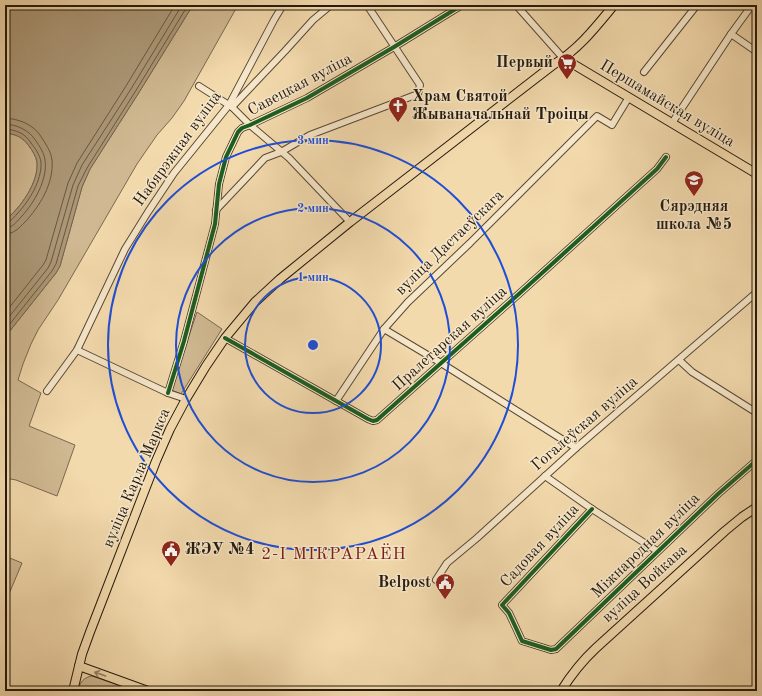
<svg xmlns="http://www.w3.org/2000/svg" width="762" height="696" font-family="'Old Standard TT',serif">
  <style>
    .green { fill: #d0b992; stroke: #7a6950 }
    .water { fill: #ac9877; stroke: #75654d }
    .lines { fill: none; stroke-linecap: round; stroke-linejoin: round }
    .shore { stroke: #685842; stroke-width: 1 }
    .minor-casing { stroke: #574935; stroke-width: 8 }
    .major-casing { stroke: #23190d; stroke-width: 10 }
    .minor { stroke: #f7e7ca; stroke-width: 6 }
    .major { stroke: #f3daad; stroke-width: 8 }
    .cycleway-casing { stroke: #f7e7ca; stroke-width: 6 }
    .cycleway { stroke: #1b5e20; stroke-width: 4 }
    .oneway { stroke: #958365 }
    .ring { fill: none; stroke: #1d4ed8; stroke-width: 2 }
    .labels { text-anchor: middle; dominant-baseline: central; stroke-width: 3; stroke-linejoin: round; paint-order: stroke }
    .poi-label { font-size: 16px; font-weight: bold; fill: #23190d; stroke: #f7e7ca; text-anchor: end }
    .street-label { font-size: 16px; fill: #23190d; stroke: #f7e7ca }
    .neighbourhood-label { font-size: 17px; letter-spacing: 1px; fill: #7a1f14; stroke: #f7e7ca }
    .centre { fill: #1d4ed8; stroke: #f7e7ca; stroke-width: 2 }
    .ring-label { font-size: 12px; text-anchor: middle; font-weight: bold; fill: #1d4ed8; stroke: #f7e7ca; stroke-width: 3; stroke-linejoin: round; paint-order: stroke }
  </style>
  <rect width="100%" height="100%" fill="#f3daad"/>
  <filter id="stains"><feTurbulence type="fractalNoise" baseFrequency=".005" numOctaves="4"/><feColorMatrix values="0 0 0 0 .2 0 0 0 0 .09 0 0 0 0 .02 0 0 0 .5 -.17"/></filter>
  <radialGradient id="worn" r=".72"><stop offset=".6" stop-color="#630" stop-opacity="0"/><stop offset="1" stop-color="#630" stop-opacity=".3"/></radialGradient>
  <g class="green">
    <polygon points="193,5 238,5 184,101 172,118 157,135 137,164 58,300 38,330 31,344 23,364 18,380 41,393 29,426 75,445 57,496 16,480 5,478 5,337 56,273 60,266 82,187 90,169 138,94"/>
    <path d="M5,133C15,134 23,137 29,146C32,150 36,156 37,162C39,182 20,209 5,220Z"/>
    <polygon points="197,312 222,329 181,394 171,390"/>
    <polygon points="5,556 22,563 6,601 5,600"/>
    <path d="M92,676L136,691H78C79,683 84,677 92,676Z"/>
  </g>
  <path class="water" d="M5,5H193L138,94L90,169L82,187L60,266L56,273L5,337V220C20,209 39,182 37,162C36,156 32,150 29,146C23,137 15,134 5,133Z"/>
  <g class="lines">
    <g class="shore">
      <path d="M5,118C19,119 32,124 40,135C45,143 51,151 52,160C54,183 40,206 25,222C19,228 14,234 5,234"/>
      <path d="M5,124C18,125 29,130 36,141C40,147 44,153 45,160C48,179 34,203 22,216C17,221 13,228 5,228"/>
      <path d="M5,129C16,130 25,133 31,143C35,148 40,155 41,162C42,181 29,201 17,214C13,218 10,223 5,223"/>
      <polyline points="5,313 43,265 46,260 68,183 77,163 126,86 175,5"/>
      <polyline points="5,322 48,268 51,262 73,185 82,165 131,89 182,5"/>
      <polyline points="5,330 52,271 56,264 78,186 87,168 135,92 188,5"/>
    </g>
    <defs>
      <g id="minor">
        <polyline points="516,5 563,58"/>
        <polyline points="731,34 757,52"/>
        <polyline points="644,72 697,5"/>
        <polyline points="199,86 232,107 250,125 289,158 350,222"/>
        <polyline points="232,107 285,51 313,20 331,5"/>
        <polyline points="672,123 731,34 752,5"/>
        <polyline points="216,210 265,158 281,152 310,135 418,94 420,85 367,5"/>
        <polyline points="384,329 441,363 576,448"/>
        <polyline points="225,338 368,419 373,421 377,420 520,293 657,169 666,157"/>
        <polyline points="77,350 168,393 186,399"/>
        <polyline points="679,360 692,372 757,413"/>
        <polyline points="47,391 77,350 125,249 148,212 174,173 229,105 274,20 283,5"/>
        <polyline points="168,393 184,341 215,224 219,184 226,157 238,132 242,128 250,125 307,98 394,47 462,5"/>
        <polyline points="336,401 384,329 408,302 470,243 597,116 612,125 629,97"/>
        <polyline points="545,476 592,509 657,551"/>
        <polyline points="592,509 502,605 509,613 522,641 551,650 556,649 718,494 757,460"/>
        <polyline points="436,580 447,563 477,538 576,448 757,292"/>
      </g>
      <g id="major">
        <polyline points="563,58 757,174"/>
        <polyline points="79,666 148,691"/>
        <path d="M73,691L82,654L90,632L156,461L170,429L186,399L206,366L225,338L255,302L280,279L350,222L553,65C579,49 595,28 614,5"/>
        <path d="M561,691C571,675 582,661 596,648L725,531L742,517L757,507"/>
      </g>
    </defs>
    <use href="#minor" class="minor-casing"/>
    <use href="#major" class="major-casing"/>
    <use href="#minor" class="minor"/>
    <use href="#major" class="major"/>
    <defs>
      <g id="cycleway">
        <polyline points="225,338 368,419 373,421 377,420 520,293 657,169 666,157"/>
        <polyline points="168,393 184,341 215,224 219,184 226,157 238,132 242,128 250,125 307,98 394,47 462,5"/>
        <polyline points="592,509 502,605 509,613 522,641 551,650 556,649 718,494 757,460"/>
      </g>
    </defs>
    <use href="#cycleway" class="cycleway-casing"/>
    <use href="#cycleway" class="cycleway"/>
  </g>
  <defs><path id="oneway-shaft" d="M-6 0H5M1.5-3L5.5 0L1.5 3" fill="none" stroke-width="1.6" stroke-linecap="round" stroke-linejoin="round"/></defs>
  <use class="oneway" href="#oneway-shaft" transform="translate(100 674) rotate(-161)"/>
  <g class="ring">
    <circle cx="313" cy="345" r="68"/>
    <circle cx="313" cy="345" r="137"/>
    <circle cx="313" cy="345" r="205"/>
  </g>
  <defs>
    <symbol id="supermarket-pin" viewBox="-11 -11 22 30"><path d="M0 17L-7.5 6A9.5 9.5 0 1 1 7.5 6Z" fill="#8f2418" stroke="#f7e7ca"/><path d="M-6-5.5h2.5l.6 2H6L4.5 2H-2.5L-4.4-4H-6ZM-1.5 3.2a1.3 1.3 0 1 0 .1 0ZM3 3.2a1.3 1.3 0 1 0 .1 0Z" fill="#fff"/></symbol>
    <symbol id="church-pin" viewBox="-11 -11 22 30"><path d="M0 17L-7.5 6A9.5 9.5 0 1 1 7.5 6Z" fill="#8f2418" stroke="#f7e7ca"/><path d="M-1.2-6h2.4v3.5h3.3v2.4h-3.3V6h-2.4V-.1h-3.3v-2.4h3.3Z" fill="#fff"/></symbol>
    <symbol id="school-pin" viewBox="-11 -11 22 30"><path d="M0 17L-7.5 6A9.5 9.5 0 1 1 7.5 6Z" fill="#8f2418" stroke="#f7e7ca"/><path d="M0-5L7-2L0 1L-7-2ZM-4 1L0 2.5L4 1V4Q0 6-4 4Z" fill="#fff"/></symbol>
    <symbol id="civic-pin" viewBox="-11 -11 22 30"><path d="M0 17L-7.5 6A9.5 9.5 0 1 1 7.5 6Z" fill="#8f2418" stroke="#f7e7ca"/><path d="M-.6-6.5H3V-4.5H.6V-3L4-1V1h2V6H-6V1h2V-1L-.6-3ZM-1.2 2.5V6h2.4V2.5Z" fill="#fff"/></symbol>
  </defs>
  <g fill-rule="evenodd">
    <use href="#supermarket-pin" x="556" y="52" width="22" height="30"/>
    <use href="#church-pin" x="387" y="95" width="22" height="30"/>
    <use href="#school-pin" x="683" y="169" width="22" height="30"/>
    <use href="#civic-pin" x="160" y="539" width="22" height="30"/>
    <use href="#civic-pin" x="434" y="572" width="22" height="30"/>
  </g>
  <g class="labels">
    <g class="poi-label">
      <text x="553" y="63">Первый</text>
      <text x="412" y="97" text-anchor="start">Храм Святой<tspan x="412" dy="18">Жываначальнай Троіцы</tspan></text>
      <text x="694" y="207" text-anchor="middle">Сярэдняя<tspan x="694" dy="18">школа №5</tspan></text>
      <text x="185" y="550" text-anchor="start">ЖЭУ №4</text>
      <text x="431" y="583">Belpost</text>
    </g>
    <g class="street-label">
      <text transform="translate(300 85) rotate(-28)">Савецкая вуліца</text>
      <text transform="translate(667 104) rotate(31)">Першамайская вуліца</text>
      <text transform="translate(178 149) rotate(-54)">Набярэжная вуліца</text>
      <text transform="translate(450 243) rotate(-44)">вуліца Дастаеўскага</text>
      <text transform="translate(450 339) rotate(-42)">Пралетарская вуліца</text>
      <text transform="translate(585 424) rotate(-41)">Гогалеўская вуліца</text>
      <text transform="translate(137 478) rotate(-67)">вуліца Карла Маркса</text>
      <text transform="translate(540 546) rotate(-47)">Садовая вуліца</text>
      <text transform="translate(646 546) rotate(-44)">Міжнародная вуліца</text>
      <text transform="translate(645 584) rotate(-42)">вуліца Войкава</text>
    </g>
    <g class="neighbourhood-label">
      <text x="334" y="554">2-І МІКРАРАЁН</text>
    </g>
  </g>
  <circle cx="313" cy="345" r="6" class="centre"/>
  <g class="ring-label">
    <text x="313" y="144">3 мин</text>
    <text x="313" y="212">2 мин</text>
    <text x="313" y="281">1 мин</text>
  </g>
  <rect width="762" height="696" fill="none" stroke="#f3daad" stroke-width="20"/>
  <rect x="6" y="6" width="750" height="684" fill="none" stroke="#23190d" stroke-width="2"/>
  <rect x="10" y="10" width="742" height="676" fill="none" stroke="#23190d"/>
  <rect width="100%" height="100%" filter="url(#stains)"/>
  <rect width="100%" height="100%" fill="url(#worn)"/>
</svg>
